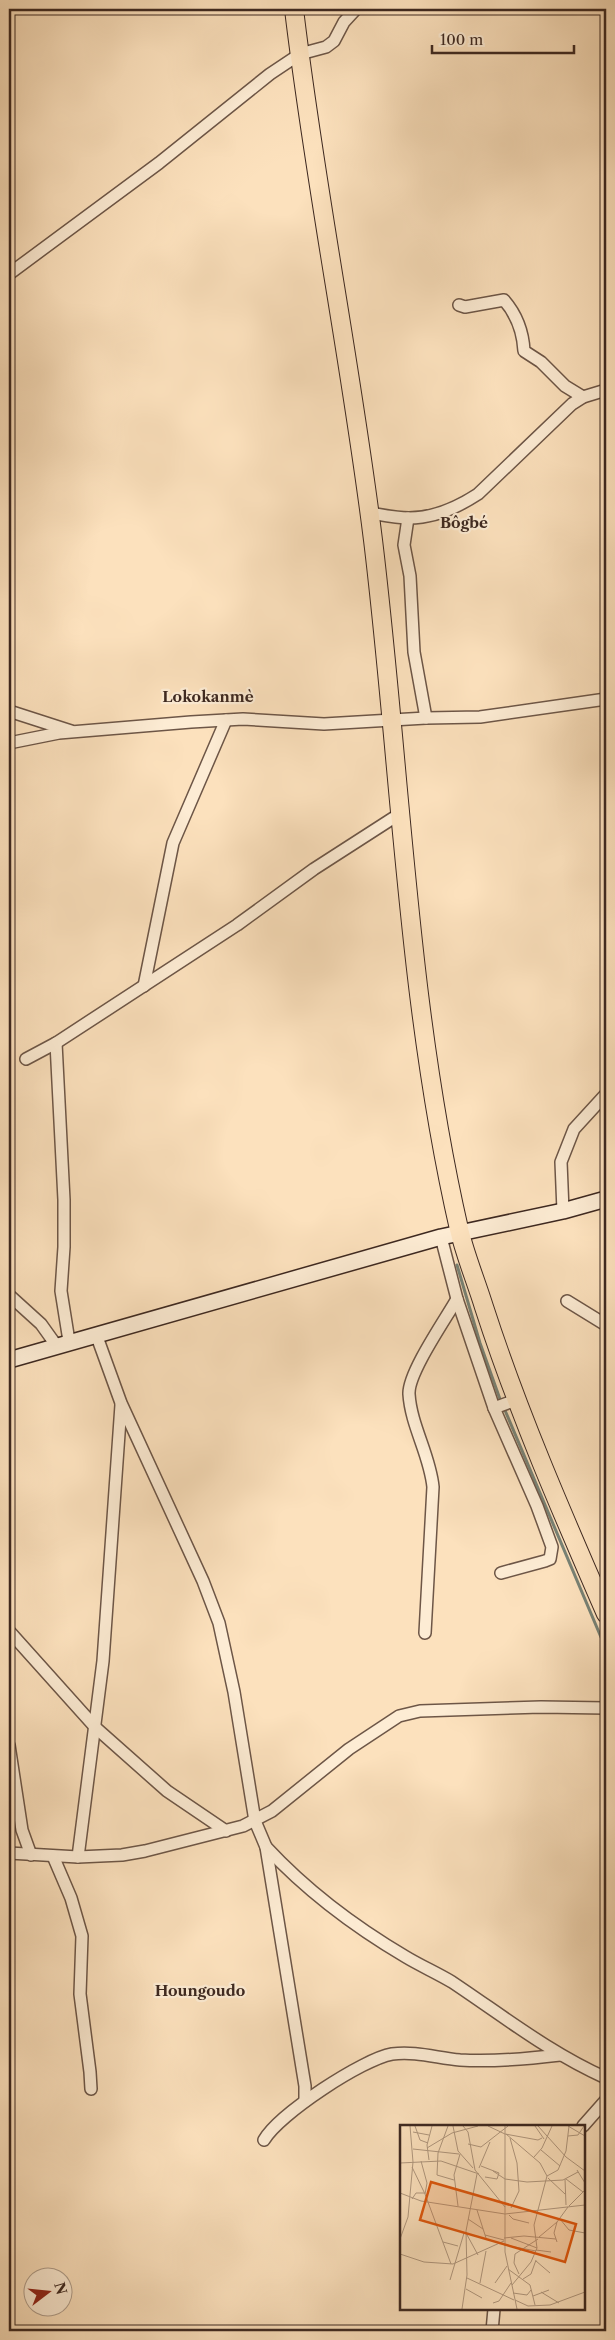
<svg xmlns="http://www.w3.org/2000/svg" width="615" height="2340" font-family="'Libre Caslon Text',serif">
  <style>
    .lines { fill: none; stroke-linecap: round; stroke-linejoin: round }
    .stream { stroke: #788275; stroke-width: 3 }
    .street-casing { stroke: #6d5647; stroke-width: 14 }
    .secondary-casing { stroke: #3d2820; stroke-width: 18 }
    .primary-casing { stroke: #3d2820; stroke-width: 20 }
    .street { stroke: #fdecd4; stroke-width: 11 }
    .secondary { stroke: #fdecd4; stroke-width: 15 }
    .primary { stroke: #fce1bd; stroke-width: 18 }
    .labels { text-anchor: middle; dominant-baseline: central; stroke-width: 4.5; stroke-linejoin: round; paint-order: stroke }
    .quarter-label { font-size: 15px; font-weight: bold; fill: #3d2820; stroke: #fdecd4 }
    .inset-road { fill: none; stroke: #b0977e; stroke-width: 1 }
    .view { fill: #df570d; fill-opacity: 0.15; stroke: #df570d; stroke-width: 2.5 }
    .inset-edge { fill: none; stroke: #3d2820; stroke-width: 2.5 }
  </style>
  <rect width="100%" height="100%" fill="#fce1bd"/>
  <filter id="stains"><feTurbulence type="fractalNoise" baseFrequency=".004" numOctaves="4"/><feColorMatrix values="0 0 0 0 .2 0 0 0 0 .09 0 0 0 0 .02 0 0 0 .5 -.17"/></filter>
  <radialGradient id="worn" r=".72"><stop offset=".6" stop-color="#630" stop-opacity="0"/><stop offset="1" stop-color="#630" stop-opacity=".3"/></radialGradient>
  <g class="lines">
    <g class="stream">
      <polyline points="457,1265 480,1343 501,1402"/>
      <polyline points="504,1408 606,1649"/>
    </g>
    <defs>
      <g id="street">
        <polyline points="9,274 159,163 270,74 300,54 326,47 334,41 344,22 356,9"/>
        <path d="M459,305L465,307L504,300C517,315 523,331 524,351L541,362L565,386L583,397"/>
        <path d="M370,513C382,515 396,518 409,518C433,518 458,507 478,494L572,404L583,397L606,390"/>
        <polyline points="408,518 404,545 410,576 414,652 426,718"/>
        <polyline points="9,711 71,731"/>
        <polyline points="9,743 59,733 191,722 243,719 324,724 426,718 480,717 606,699"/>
        <polyline points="144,986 173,843 226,720"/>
        <polyline points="56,1043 64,1200 64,1247 61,1291 69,1341"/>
        <polyline points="26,1059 56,1043 237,925 314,869 401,813"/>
        <polyline points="563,1211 561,1162 574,1129 606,1094"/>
        <polyline points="441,1237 457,1299 494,1408 537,1506 552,1547 550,1559 545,1561 501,1573"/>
        <polyline points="9,1295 41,1324 56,1345"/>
        <polyline points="567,1301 606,1325"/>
        <polyline points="96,1334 121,1403 203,1581 219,1623 234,1692 255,1821 266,1847 305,2086 305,2101"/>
        <polyline points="494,1408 516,1400"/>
        <polyline points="9,1631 96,1728 167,1791 226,1831"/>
        <path d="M425,1633L433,1487C430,1455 411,1426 409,1394C408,1373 445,1320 457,1299"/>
        <polyline points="9,1745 22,1830 31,1855"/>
        <path d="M266,1847C306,1890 355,1927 406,1957C421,1966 437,1973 452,1982C503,2016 550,2053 606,2078"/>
        <polyline points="9,1853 78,1857 122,1855 145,1851 243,1826 272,1811 349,1749 399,1716 420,1711 541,1707 606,1708"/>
        <polyline points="53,1856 71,1898 82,1936 80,1994 90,2072 91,2089"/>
        <polyline points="78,1857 103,1661 121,1405"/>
        <polyline points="583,2126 606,2100"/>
        <path d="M264,2140C279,2114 363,2059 392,2054C416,2051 437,2058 460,2060C494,2062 527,2059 560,2055"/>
        <polyline points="492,2331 494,2309"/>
      </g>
      <polyline id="secondary" points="9,1360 441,1237 563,1211 606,1199"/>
      <path id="primary" d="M294,9C315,187 351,362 373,540C401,770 407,1002 459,1229C465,1255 476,1281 484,1307C518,1412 562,1513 606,1614"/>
    </defs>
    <use href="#street" class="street-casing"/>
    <use href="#secondary" class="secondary-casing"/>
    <use href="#primary" class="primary-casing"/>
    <use href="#street" class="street"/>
    <use href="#secondary" class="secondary"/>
    <use href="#primary" class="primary"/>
  </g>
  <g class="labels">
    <g class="quarter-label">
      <text x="464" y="522">Bôgbé</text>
      <text x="208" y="696">Lokokanmè</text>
      <text x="200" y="1990">Houngoudo</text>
    </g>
  </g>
  <g transform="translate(400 2125)">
    <rect width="185" height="185" fill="#fce1bd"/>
    <path class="inset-road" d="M15,1L20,15L28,18M48,1L38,28L37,50L54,55M53,1L58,26L73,43M63,1L68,7L75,45L105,82M88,1L105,9L138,15L142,13M105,1V127L117,184M135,1L144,14M138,1L166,32L185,46M168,1L185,11M13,7L29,10M106,9L140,38L147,51L134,100L137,123L131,137L112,160M168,11L178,10L184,1M110,13L117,38L119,66L111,83M68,19L81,22L108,1M27,23L52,8L78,1M13,24L59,29M141,25L160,41M134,32L142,23L152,1M29,35L27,20L32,1M21,36L27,58L25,69L51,139M0,38L41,36L79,49M81,41L99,48L97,54L85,52M12,42L25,69M79,43L90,17M177,45L185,58M93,46L105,54L127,57L163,55L178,47M147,51L158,45L166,26L169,1M148,53L165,69M165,54L166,80M166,54L183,67M0,68L21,76L105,89L185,80M12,74L16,68H24M58,81L54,50L60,29M169,81L185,65M77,85L86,113M109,90L113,94L129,98M68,94L83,104M160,94L169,105L185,108M157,97L154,108L157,117M66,108L78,130M85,110L104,115M139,112L157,97L168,82M104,113L124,111L156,114M111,113L137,123M0,114L8,92L13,37L10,1M43,117L58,121M104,120L136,126M136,125L151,127M0,129L24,137L53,139L104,116M136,136L150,148M108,144L130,160L135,180M119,149L114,138L115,129L138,114M67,153L114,175M123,154L131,149L136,135M50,155L64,108M80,158L86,126M95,158L107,141M66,164L82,173M141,167L159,178M113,168L127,170L131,165M133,171L149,165M115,175L128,181L150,180L185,167M93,178L99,176L111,158M62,184L67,150L66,106L77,49"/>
    <path class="view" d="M31,57L176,99L165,137L20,95Z"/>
    <rect width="185" height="185" class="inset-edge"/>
  </g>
  <rect width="615" height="2340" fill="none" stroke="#fce1bd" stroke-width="30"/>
  <rect x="10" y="10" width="595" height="2320" fill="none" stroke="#3d2820" stroke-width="2.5"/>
  <rect x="15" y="15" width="585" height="2310" fill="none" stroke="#3d2820"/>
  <g transform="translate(48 2292) rotate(74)"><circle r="24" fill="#fdecd4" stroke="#b09e8c"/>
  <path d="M0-4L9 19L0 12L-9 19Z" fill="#8f2418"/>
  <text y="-8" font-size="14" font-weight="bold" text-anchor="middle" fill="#3d2820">N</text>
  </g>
  <path d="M432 45v8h142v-8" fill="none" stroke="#3d2820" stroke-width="2.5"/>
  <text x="440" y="45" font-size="15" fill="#3d2820" stroke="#fdecd4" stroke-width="4" paint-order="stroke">100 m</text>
  <rect width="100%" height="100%" filter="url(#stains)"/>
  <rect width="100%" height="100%" fill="url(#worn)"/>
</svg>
